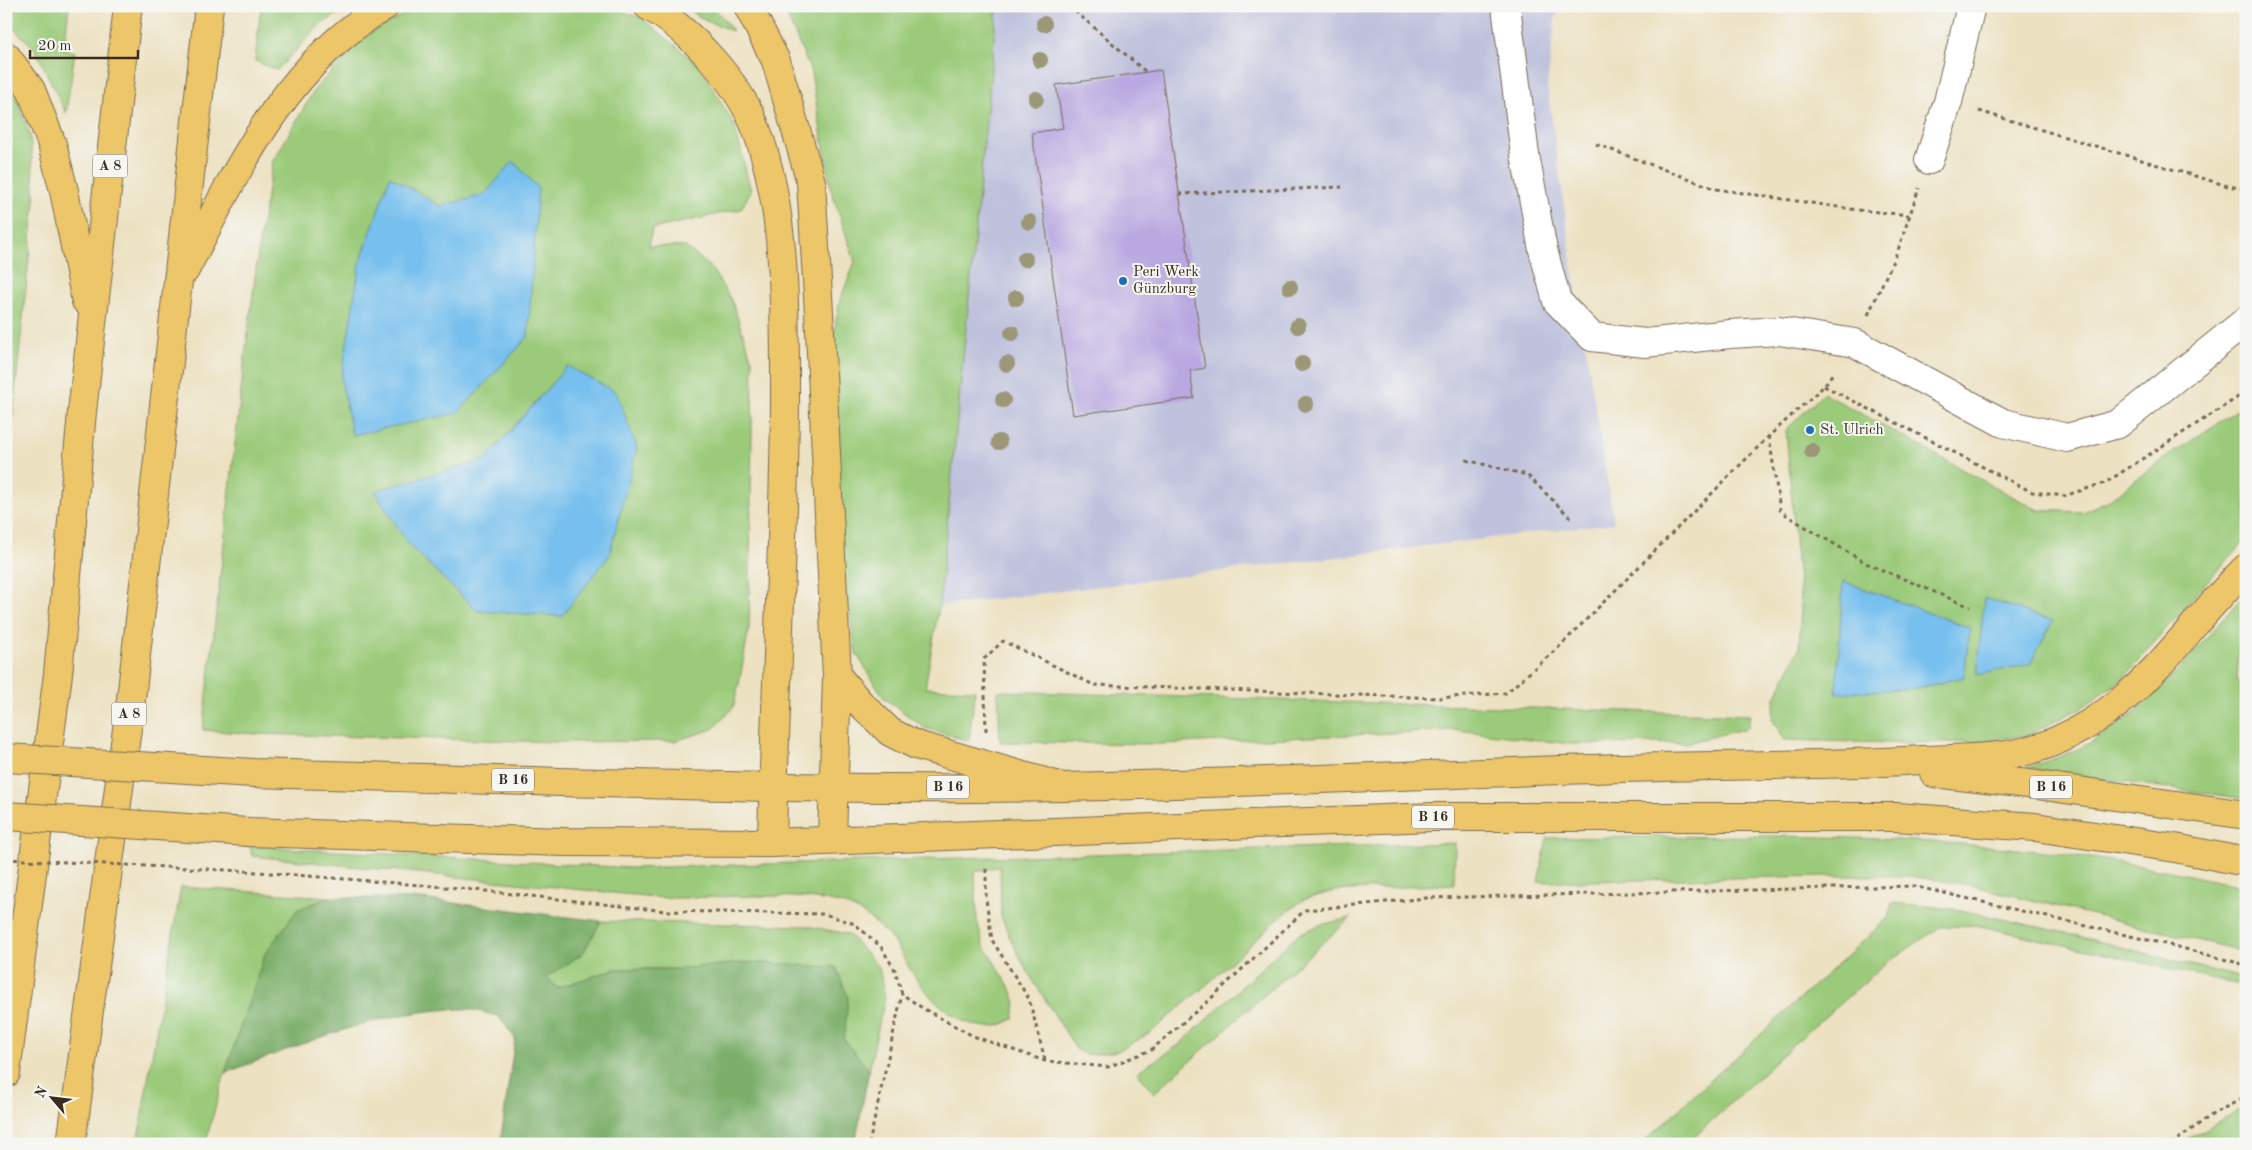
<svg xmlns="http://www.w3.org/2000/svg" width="2252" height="1150" font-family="'Old Standard TT',serif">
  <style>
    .industrial { fill: #c0c2dd }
    .green { fill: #9bcb7a; stroke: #6b7a4c }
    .forest { fill: #7caf6a; stroke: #5c6c44 }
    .water { fill: #76bfee; stroke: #587486 }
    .building { fill: #b9a8e1 }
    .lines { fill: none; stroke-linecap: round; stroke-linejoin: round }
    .minor-casing { stroke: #796a57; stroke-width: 30 }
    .major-casing { stroke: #796a57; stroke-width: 30 }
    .highway-casing { stroke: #796a57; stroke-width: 30 }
    .path { stroke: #796a57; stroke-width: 3; stroke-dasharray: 4 4; stroke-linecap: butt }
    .minor { stroke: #fff; stroke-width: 28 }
    .major { stroke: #ecc669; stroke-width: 28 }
    .highway { stroke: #ecc669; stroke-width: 28 }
    .major-bridge-casing { stroke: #796a57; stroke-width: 30; stroke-linecap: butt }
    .path-bridge { stroke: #796a57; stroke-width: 3; stroke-dasharray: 4 4; stroke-linecap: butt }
    .major-bridge { stroke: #ecc669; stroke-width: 28 }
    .tree { fill: #9b9777 }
    .poi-dot { fill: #1f6fb2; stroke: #f6f6f2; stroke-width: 2 }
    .labels { text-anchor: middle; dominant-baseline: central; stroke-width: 4; stroke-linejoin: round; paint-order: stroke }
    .shield { fill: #f6f6f2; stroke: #73675e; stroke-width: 1 }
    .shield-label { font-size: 14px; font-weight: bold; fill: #3b2a1e }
    .poi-label { font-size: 15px; fill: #3b2a1e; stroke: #f6f6f2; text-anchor: start }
  </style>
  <rect width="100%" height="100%" fill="#f6f6f2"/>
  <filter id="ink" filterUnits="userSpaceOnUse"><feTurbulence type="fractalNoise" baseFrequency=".02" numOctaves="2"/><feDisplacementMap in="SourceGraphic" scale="10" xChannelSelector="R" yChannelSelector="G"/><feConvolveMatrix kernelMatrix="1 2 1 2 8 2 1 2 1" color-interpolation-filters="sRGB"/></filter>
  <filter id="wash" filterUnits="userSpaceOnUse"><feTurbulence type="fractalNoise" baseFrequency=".0096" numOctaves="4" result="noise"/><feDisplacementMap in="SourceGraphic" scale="20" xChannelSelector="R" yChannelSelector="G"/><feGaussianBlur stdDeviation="1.12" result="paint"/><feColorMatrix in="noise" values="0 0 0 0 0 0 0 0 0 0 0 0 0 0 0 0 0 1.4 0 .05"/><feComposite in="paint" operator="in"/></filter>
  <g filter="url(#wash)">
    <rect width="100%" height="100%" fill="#ece1c1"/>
    <polygon class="industrial" points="992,6 1557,6 1547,85 1572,263 1614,523 939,606 997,8"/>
    <g class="green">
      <polygon points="6,6 69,6 64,49 75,52 66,113 35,49 6,21"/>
      <polygon points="261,6 350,6 319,26 277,70 255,61"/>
      <polygon points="426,6 606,6 642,18 699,65 734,124 751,191 741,209 652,229 649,246 686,247 711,268 731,299 753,363 749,628 739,684 733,708 713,729 675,741 556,742 255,734 203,730 244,364 261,230 273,161 315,89 365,36 403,15"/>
      <polygon points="684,6 713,6 733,31 704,20"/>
      <polygon points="783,6 997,8 939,606 925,688 975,690 969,741 925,728 884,698 856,653 839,548 832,342 840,300 855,262 831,190 811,72"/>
      <polygon points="6,79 11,84 30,135 35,201 6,480"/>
      <polygon points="1824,393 1963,470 2038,510 2082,512 2110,500 2155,465 2246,404 2246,540 2201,588 2123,679 2081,708 2026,736 1972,742 1891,743 1785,740 1772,719 1775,698 1799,649 1801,608 1786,430"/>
      <path d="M2246,593V618L2241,630L2237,678L2246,717V799L2026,768C2040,763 2055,759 2069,753C2142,723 2194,650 2246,593Z"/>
      <polygon points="998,691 1750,715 1748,728 1686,743 1571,744 1457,730 1159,744 1000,742"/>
      <path d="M1768,836C1928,838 2090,849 2246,888V952L1970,885L1909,876H1825L1538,882L1547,838Z"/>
      <path d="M1455,843L1454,884L1334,891L1303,900L1279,918L1211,981L1150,1033L1118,1051L1087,1055L1076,1049L1026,969L1009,936L1001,916L1000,866L975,872L977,920L983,944L1011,989L1016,1003L1013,1019C977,1042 939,1009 918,981C908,968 902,952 892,940C883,929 869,917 857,910C818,889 719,898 673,898C656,898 640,895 623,894L252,856L250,846L632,868Z"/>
      <polygon points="181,887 329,897 297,910 265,954 225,1073 205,1144 137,1144"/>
      <polygon points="1892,903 1956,909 2066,933 2246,979 2246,986 1976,925 1940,927 1885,964 1796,1042 1687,1144 1641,1144 1888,918"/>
      <polygon points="1351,918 1154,1093 1137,1072 1179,1045 1297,935 1320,925"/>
      <polygon points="601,921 807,926 848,934 879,967 885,997 869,1070 844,1040 848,997 678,969 615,969 557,988 547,977 583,953"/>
      <polygon points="2246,1106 2246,1144 2180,1144 2185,1140"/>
    </g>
    <path class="forest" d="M329,897L421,899L601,921L583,953L547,977L557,988L615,969H678L752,962L836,967L848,997L844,1040L869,1070L855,1144H500L515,1038L498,1016C487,1014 475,1009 464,1009C381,1009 301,1045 225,1073L265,954L297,910Z"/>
    <g class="water">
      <polygon points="513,161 538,188 528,337 458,413 352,435 341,379 360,263 390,176 440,206 484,195"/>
      <polygon points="567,366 616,392 637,448 609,556 562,616 477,611 408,544 375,491 485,460"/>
      <polygon points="1843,581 1970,628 1964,677 1918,688 1836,693"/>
      <polygon points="1984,598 2053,621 2030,664 1977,675"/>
    </g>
    <g id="blocks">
      <polygon class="building" points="1161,70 1205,368 1190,371 1194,398 1073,415 1032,133 1063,128 1056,85"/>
    </g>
  </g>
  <g filter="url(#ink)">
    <use href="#blocks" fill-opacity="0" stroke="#796a57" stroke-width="1"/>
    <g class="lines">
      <defs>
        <g id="minor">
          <polyline points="1506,6 1525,155 1543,250 1557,301 1592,337 1645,343 1730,334 1779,331 1855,343 2003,423 2067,438 2118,424 2246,321"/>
          <polyline points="1929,160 1948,102 1971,6"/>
        </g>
        <g id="major">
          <path d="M253,773C522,780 792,792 1062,787C1249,783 1436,774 1623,768C1723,765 1823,766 1923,760C1965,758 2006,760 2046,745C2140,709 2179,634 2246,568"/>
          <polyline points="1934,773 2037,785 2246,815"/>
          <polyline points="248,832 564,842 772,843 1433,817 1897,817 2035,827 2175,848 2246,862"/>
        </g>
        <g id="highway">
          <path d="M648,6C691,30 740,84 757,131C787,213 785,316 785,403C784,550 775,696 772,843"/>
          <polyline points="748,6 776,61 811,182 819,312 837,676 832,840"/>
          <polyline points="6,56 31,90 52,144 64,191 86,301"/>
          <path d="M185,270C236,172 285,64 385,6"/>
          <polyline points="837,676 859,702 890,732 916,745 1062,787"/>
          <polyline points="6,1073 58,674 82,412 128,6"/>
          <polyline points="71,1144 131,699 209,6"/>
        </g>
      </defs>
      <use href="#minor" class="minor-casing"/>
      <use href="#major" class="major-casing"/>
      <use href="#highway" class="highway-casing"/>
      <g class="path">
        <polyline points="1069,6 1146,72"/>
        <polyline points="1979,111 2228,186 2246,189"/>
        <polyline points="1596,144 1716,189 1858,210 1909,215"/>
        <polyline points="1179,194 1342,187"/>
        <polyline points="1868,315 1898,250 1919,188"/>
        <polyline points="1824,386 2032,492 2064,496 2105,483 2246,392"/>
        <polyline points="1769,436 1780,510 1789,517 1866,563 1970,607"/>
        <polyline points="1466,460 1527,475 1571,518"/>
        <polyline points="986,731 984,659 1003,641 1094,685 1438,698 1506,693 1559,647 1769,436 1824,386 1833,373"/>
        <polyline points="986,869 986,899 992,940 1029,999 1045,1060"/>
        <polyline points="245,871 458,888 666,911 824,914 855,924 881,947 895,970 902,994 924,1009 973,1036 1045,1061 1108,1067 1151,1050 1207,1002 1305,910 1427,898 1913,886 2178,947 2246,965"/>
        <polyline points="869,1144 902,994"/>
        <polyline points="2171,1144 2216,1112 2246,1097"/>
      </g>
      <use href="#minor" class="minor"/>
      <use href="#major" class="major"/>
      <use href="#highway" class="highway"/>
      <defs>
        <g id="major-bridge">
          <polyline points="6,758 253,773"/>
          <polyline points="6,816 248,832"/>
        </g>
      </defs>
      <use href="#major-bridge" class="major-bridge-casing"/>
      <polyline class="path-bridge" points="6,859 245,871"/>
      <use href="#major-bridge" class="major-bridge"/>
    </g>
    <g class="tree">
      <circle cx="1044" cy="24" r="8"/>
      <circle cx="1040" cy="60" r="8"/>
      <circle cx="1036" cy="99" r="8"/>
      <circle cx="1029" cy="222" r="8"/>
      <circle cx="1025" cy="259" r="8"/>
      <circle cx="1290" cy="287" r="8"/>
      <circle cx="1016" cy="298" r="8"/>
      <circle cx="1298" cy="326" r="8"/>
      <circle cx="1012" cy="333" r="8"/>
      <circle cx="1007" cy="364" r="8"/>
      <circle cx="1302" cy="364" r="8"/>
      <circle cx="1003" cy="400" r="8"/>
      <circle cx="1306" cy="404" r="8"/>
      <circle cx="999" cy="442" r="8"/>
      <circle cx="1812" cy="451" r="8"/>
    </g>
  </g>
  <g class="poi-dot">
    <circle cx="1123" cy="281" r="5"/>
    <circle cx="1810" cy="430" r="5"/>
  </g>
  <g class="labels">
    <g class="shield">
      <rect x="92.5" y="154.5" width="35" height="23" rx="4"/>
      <rect x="111.5" y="702.5" width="35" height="23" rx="4"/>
      <rect x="492" y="768.5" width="42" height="23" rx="4"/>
      <rect x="927" y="775.5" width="42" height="23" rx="4"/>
      <rect x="2030" y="775.5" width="42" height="23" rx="4"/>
      <rect x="1412" y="805.5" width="42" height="23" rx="4"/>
    </g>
    <g class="shield-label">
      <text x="110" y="166">A 8</text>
      <text x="129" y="714">A 8</text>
      <text x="513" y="780">B 16</text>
      <text x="948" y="787">B 16</text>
      <text x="2051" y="787">B 16</text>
      <text x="1433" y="817">B 16</text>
    </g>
    <g class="poi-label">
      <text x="1133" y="272">Peri Werk<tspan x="1133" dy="17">Günzburg</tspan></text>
      <text x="1820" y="430">St. Ulrich</text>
    </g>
  </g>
  <rect width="2252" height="1150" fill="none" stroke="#f6f6f2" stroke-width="25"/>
  <g transform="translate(52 1098) rotate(298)" stroke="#f6f6f2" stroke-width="4" paint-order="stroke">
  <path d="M0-4L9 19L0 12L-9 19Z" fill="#3b2a1e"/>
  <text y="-8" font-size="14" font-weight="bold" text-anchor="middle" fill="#3b2a1e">N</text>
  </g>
  <path d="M30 50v8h108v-8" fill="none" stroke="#3b2a1e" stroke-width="2.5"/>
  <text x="38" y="50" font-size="15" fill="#3b2a1e" stroke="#f6f6f2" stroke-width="4" paint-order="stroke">20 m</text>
</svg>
